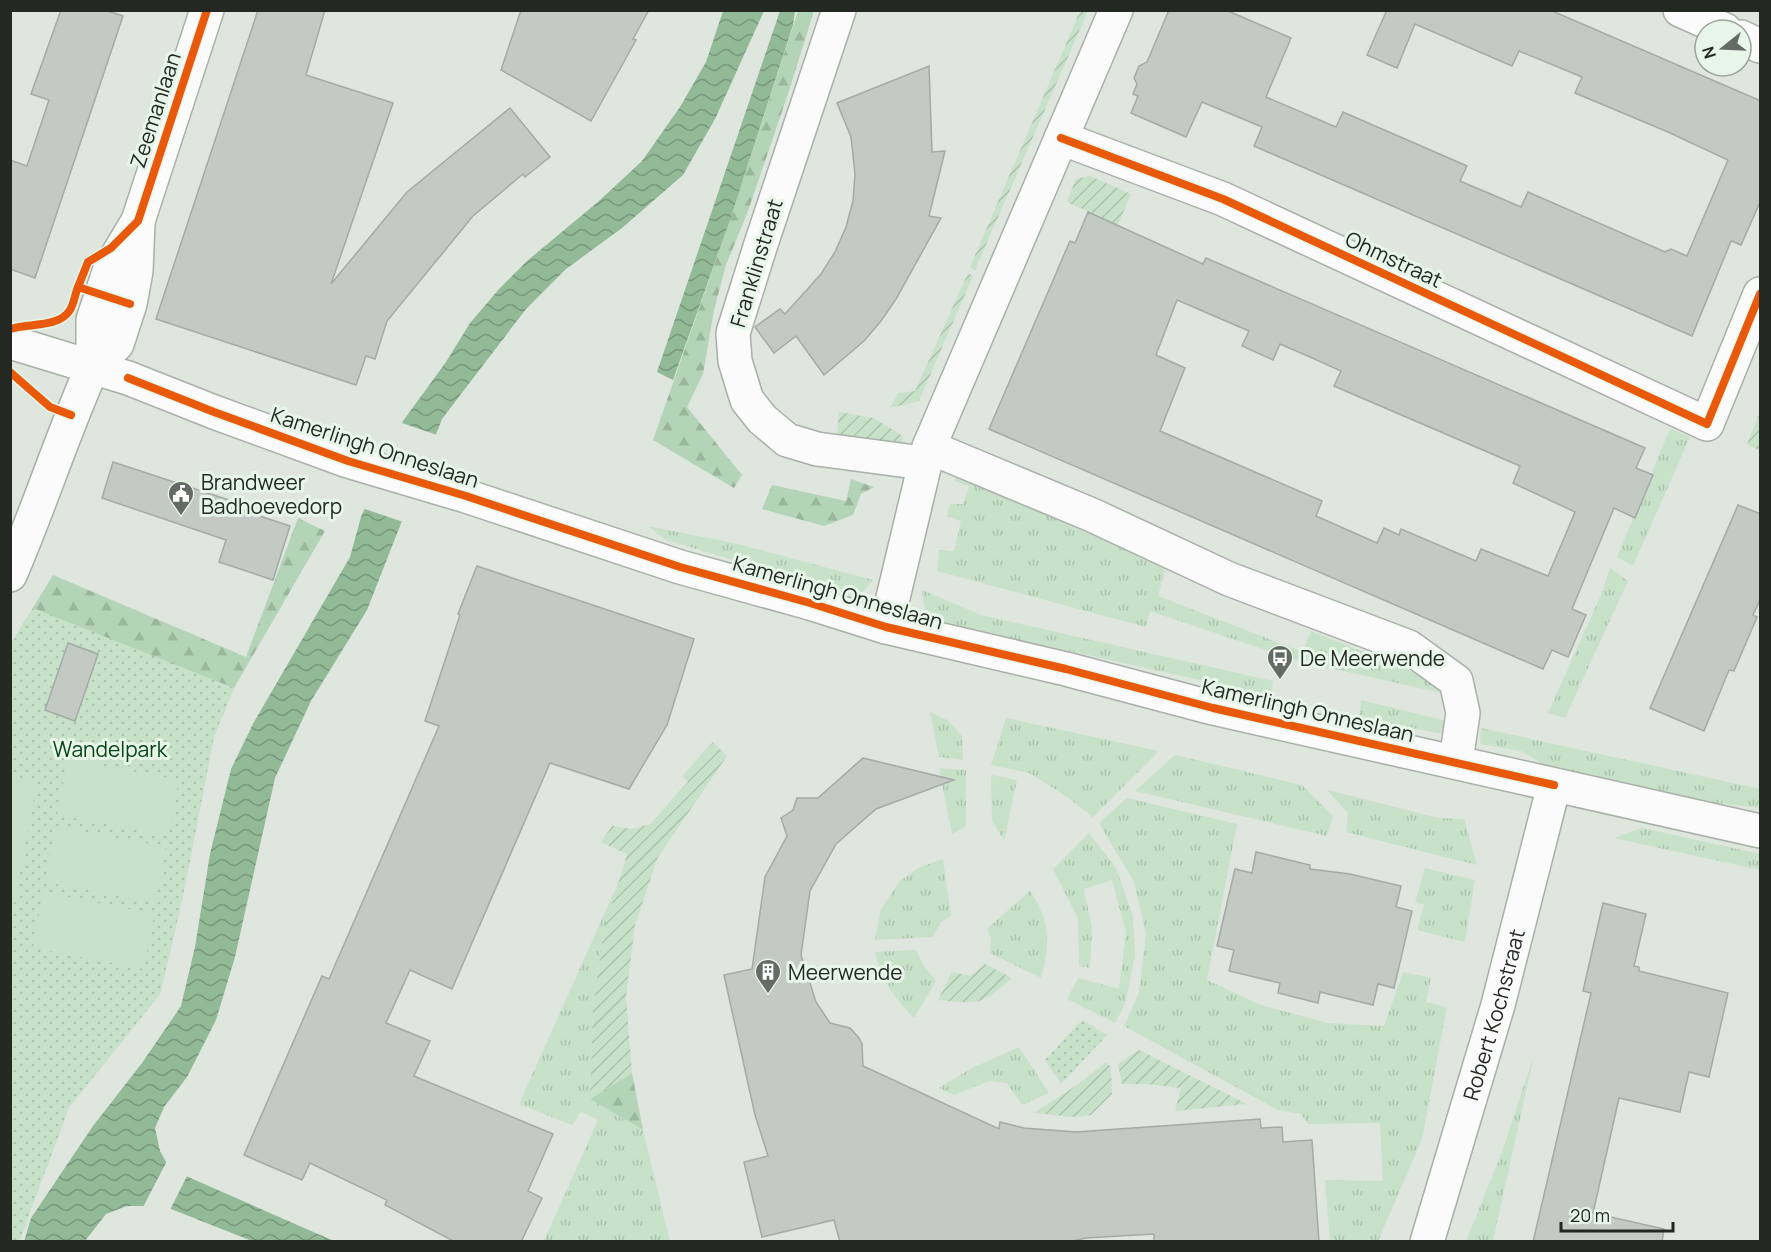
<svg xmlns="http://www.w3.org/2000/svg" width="1771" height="1252" font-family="Manrope,sans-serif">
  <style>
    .grass { fill: url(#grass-tufts) }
    .forest { fill: url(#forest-firs) }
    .park { fill: url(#park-dots) }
    .garden { fill: url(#garden-furrows) }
    .pitch { fill: #c7e2c9 }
    .water { fill: url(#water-waves) }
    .pier { fill: #dee6de }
    .building { fill: #c3c9c3; stroke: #a4aba5; stroke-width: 1.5; fill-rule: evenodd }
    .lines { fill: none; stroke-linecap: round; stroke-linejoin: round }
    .minor-casing { stroke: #a9afa9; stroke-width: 36 }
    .tertiary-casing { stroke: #a9afa9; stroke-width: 36 }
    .minor { stroke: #fafbfa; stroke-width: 33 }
    .tertiary { stroke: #fafbfa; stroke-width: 33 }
    .cycleway-casing { stroke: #e7f6e8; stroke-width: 11 }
    .cycleway { stroke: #e8590c; stroke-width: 8 }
    .labels { text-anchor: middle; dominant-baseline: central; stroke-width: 6; stroke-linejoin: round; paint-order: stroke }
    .street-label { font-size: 21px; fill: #232823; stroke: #e7f6e8 }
    .poi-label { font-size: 21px; fill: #232823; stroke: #e7f6e8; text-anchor: start }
    .park-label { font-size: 21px; fill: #064518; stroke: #e7f6e8 }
  </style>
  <defs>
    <pattern id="grass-tufts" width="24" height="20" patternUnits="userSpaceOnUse" patternTransform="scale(1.5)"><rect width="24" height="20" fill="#c7e2c9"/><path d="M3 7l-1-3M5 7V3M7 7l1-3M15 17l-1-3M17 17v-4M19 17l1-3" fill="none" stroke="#abc2ac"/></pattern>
    <pattern id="forest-firs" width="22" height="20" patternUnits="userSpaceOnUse" patternTransform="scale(1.5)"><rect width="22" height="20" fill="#b3d4b6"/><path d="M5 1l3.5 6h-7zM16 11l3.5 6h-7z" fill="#9ab69c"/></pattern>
    <pattern id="park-dots" width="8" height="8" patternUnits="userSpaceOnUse" patternTransform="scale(1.5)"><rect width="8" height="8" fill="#c7e2c9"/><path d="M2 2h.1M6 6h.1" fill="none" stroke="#abc2ac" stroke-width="1.8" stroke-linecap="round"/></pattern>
    <pattern id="garden-furrows" width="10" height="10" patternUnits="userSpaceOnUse" patternTransform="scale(1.5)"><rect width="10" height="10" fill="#c7e2c9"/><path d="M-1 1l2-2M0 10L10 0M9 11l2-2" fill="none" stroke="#abc2ac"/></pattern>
    <pattern id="water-waves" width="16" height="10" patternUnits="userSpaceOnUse" patternTransform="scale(1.5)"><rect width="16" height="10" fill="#92ba97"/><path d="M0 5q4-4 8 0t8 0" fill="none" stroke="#77977b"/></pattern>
  </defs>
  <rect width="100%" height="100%" fill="#dee6de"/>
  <g class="grass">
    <polygon points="1670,429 1690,437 1633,566 1617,557"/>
    <polygon points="959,474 1166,566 1158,596 1297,650 1303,651 1311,631 1433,680 1446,694 1299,661 1150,611 1146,627 937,571 939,550 954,551 961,521 947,516 950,504 963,504 969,486 954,481"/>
    <polygon points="648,526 738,544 873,580 861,594 811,583 666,540"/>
    <polygon points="1610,568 1628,581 1565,718 1548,713 1601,595"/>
    <polygon points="922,590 981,615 1273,681 1271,696 926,619"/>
    <polygon points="1361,700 1447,721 1444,734 1359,718"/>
    <polygon points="930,712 947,720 962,736 963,760 939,757"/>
    <polygon points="1006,718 1159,751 1093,817 1063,794 1029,773 991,765"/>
    <polygon points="1481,728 1760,789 1760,808 1691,800 1548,767 1521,751 1480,744"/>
    <polygon points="1175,755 1302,785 1333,816 1327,836 1135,791"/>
    <polygon points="939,768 966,770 966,826 952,834"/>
    <polygon points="991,775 1017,780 1004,841 992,820"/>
    <polygon points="1327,790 1438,818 1464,819 1477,865 1346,832 1348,813"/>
    <polygon points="1127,798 1237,824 1207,980 1261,1005 1328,1023 1384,1026 1403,972 1431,978 1426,1002 1447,1007 1422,1139 1378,1241 1330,1241 1325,1180 1383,1181 1380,1123 1308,1124 1301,1114 1278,1110 1124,1026 1139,993 1146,934 1134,882 1099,823"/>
    <polygon points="1642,828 1760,854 1760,870 1614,838"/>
    <polygon points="1089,833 1116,868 1133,916 1135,956 1125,1004 1115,1023 1067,999 1078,978 1119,989 1126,932 1112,880 1084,889 1092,929 1090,968 1079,966 1078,919 1053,869"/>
    <polygon points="943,859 951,916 941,922 933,937 875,940 881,909 899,882 918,868"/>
    <polygon points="1425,868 1475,880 1465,942 1417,930 1424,905 1415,902"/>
    <polygon points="620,879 604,930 593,1007 590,1099 643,1130 670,1241 544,1241 598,1120 581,1112 572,1125 519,1104"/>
    <path d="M1030,891C1051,922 1050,943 1041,978L990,953L991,939L987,929Z"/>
    <path d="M916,950L924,966L936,981L914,1018C893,996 882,981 875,952Z"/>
    <polygon points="1019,1047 1049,1093 1022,1105 1007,1083 989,1081 954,1095 939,1088 972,1068"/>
    <polygon points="1534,1055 1493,1241 1466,1241 1502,1152"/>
  </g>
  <g class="forest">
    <polygon points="798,11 814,11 786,100 748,211 726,265 714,310 703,374 687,407 742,475 734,488 653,440 730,220"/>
    <polygon points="851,479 874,487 861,494 853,515 824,526 762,509 772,485 846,501"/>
    <polygon points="298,518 325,531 234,688 214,736 182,900 160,994 69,1107 19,1241 11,1241 11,644 53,575 246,657"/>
    <polygon points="632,1073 643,1130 590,1099"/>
  </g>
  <g class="park">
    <polygon points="33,608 234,688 214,736 182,900 160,994 69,1107 19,1242 10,1241 10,646"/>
    <polygon points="1082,1020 1107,1035 1061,1084 1045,1060"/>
  </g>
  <g class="garden">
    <polygon points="1080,11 1088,11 975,270 970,267"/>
    <polygon points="1090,176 1131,194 1118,225 1067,202 1076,179"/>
    <polygon points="968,273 973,276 919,401 890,408 898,393 915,391"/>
    <polygon points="839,412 873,418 903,436 902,442 837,437"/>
    <polygon points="1760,412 1760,451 1747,444"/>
    <polygon points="713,742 727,756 658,857 635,925 626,997 632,1073 590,1099 593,1007 604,930 627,854 601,842 612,826 632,829 650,824 688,782 682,776"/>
    <path d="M985,964L1012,978C980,1006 980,1004 938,1000L952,972L971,976Z"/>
    <polygon points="1139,1050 1247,1104 1175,1111 1181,1088 1146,1084 1122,1084 1118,1064"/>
    <polygon points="1106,1062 1111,1067 1112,1094 1091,1115 1073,1117 1034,1113 1077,1085"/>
  </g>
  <g class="pitch">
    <polygon points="68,759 179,780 169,836 57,815"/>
    <polygon points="11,776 37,781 13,912 10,912"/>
    <polygon points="56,826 166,847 156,903 45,882"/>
    <polygon points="43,892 154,914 144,969 33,948"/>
  </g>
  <g class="water">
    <polygon points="723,11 764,11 715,119 683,175 622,228 566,269 526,309 442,419 367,610 311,701 275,778 235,957 216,1020 187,1077 164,1107 155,1128 160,1151 170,1169 334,1241 252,1241 171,1209 145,1206 127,1206 106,1214 85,1241 24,1242 31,1218 93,1126 142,1063 181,1006 195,947 210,854 231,769 254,722 350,557 361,517 403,421 446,362 470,323 499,289 527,261 599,201 642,161 680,107 706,62"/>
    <polygon points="780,11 795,11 793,25 730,220 673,380 657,372"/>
  </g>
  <g class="pier">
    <polygon points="399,422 440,436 406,523 362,508"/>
    <polygon points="168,1159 172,1167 188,1174 169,1212 142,1209"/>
  </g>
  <g class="building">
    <polygon points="61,10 105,10 123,16 35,278 10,269 10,160 27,166 49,100 31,94"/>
    <polygon points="258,10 325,10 306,75 393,103 331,284 407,192 510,108 550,157 525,177 523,174 473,216 387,321 375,359 366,356 356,385 156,319"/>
    <polygon points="521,10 649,10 633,39 636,40 591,121 501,70"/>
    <polygon points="1169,10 1226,10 1291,38 1266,97 1336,127 1343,112 1467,166 1460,181 1521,207 1528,192 1665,252 1671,249 1687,256 1728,160 1668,132 1575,93 1582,77 1519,51 1512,66 1415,24 1397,68 1367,55 1386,12 1383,10 1550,10 1761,101 1761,200 1741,245 1731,241 1692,336 1254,146 1262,127 1202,102 1186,137 1131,113 1138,96 1133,94 1137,84 1134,78 1139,66 1147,62"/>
    <polygon points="929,66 932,152 945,151 929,216 941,218 896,299 881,321 864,341 824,375 796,336 774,353 755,327 780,309 785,314 821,274 835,252 846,227 853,201 855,174 851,137 837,103"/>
    <path d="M1088,212L1203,264L1206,258L1645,448L1636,468L1653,475L1635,518L1614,508L1572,609L1586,615L1568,657L1552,650L1543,669L989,429L1070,241L1075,243ZM1177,300L1249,331L1242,346L1273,360L1280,344L1310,357L1341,371L1334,386L1520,466L1513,483L1575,512L1548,576L1481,549L1476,561L1401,529L1399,535L1384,528L1377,543L1316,516L1322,501L1160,431L1185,368L1156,355Z"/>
    <polygon points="113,462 241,504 239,509 290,526 273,580 219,562 226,540 102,498"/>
    <polygon points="1738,505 1761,514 1761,598 1753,615 1757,617 1734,671 1729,670 1704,731 1650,708"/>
    <polygon points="477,566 694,639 667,725 629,789 550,763 452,989 410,970 386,1023 430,1041 414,1076 553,1134 528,1191 542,1198 521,1242 455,1242 385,1205 387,1200 310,1163 302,1180 244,1155 322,976 329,979 439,726 425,721 460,615 458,614"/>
    <polygon points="68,643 98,654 75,721 45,710"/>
    <polygon points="863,758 954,780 876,809 836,844 810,891 801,955 816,1002 830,1023 850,1028 859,1038 862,1044 863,1066 999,1129 1000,1122 1024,1128 1076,1132 1260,1119 1261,1128 1282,1127 1283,1142 1312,1140 1319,1242 1154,1242 1154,1234 1086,1238 1068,1242 840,1242 834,1220 762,1237 744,1162 768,1156 755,1115 724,975 752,969 765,877 787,836 781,818 793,810 797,798 818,798"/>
    <polygon points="1256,852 1310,865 1310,869 1350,874 1401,886 1396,907 1412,911 1394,988 1378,984 1373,1005 1320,992 1318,1003 1278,993 1280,983 1229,971 1234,950 1217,946 1235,869 1252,873"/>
    <polygon points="1603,903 1646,914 1634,966 1639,967 1639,971 1728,993 1709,1077 1689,1072 1680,1112 1619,1098 1593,1213 1664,1229 1662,1242 1533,1242 1591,993 1583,991"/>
  </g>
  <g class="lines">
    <defs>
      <g id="minor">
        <polyline points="839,10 761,244 733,333 735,361 747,400 762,419 787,440 817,449 923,463"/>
        <polyline points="1680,10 1725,30"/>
        <polyline points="1741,37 1760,46"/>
        <polyline points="1061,138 1223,199 1707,424 1760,294"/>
        <polyline points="929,447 1092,515 1229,579 1409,647 1456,681 1463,713 1456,761"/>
        <path d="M10,575C40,506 62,435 93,366"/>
        <polyline points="886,627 929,447 1116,10"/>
        <path id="s1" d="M1427,1242L1498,1005L1554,785"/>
      </g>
      <g id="tertiary">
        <polyline points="10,342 128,378 214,412 348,461 466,496 680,567 810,603 886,627 1066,669 1213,708 1760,831"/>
        <polyline points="93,366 93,320 111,266 138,221 207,10"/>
        <polyline points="93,366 117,344 130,304 136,271 138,223"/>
      </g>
    </defs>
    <use href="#minor" class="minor-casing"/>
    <use href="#tertiary" class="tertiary-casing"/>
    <use href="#minor" class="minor"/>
    <use href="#tertiary" class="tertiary"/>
    <defs>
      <g id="cycleway">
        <polyline points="1061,138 1223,199 1707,424 1760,294"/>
        <polyline points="78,287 88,262 111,248 138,221 207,10"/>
        <path d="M10,329C28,323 59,328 70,310C74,304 75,294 78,287L130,304"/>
        <polyline points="10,372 50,407 71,415"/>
        <polyline points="128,378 214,412 348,461 466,496 680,567 810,603 886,627 1066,669 1213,708 1554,785"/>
      </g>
    </defs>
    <use href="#cycleway" class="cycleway-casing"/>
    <use href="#cycleway" class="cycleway"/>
  </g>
  <defs>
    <symbol id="civic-pin" viewBox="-11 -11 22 30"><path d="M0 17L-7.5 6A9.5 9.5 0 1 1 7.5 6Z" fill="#646a64" stroke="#e7f6e8"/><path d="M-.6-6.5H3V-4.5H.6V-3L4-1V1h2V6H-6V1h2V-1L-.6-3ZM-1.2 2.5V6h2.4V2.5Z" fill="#fff"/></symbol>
    <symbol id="bus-pin" viewBox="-11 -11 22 30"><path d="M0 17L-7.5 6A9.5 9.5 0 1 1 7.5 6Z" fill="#646a64" stroke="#e7f6e8"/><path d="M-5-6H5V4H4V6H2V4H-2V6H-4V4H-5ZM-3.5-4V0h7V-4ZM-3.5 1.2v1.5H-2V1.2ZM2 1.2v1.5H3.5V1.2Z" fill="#fff"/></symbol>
    <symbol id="building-pin" viewBox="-11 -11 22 30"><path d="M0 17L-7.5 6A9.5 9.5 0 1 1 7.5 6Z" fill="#646a64" stroke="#e7f6e8"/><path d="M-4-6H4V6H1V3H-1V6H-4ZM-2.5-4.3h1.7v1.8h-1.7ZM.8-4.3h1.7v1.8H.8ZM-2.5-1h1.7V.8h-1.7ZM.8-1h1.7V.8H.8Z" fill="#fff"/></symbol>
  </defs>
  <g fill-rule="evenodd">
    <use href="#civic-pin" x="166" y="479" width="30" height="40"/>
    <use href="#bus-pin" x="1265" y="643" width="30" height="40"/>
    <use href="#building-pin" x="753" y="957" width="30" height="40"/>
  </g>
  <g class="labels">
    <g class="street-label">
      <text transform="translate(155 110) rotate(-72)">Zeemanlaan</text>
      <text transform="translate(1394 259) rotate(25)">Ohmstraat</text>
      <text transform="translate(756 263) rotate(-73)">Franklinstraat</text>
      <text transform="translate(375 447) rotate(18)">Kamerlingh Onneslaan</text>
      <text transform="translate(838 592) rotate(16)">Kamerlingh Onneslaan</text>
      <text transform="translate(1308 710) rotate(13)">Kamerlingh Onneslaan</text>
      <text stroke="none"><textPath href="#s1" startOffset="237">Robert Kochstraat</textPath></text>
    </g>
    <g class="poi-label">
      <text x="201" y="482">Brandweer<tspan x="201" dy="24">Badhoevedorp</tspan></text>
      <text x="1300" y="658">De Meerwende</text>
      <text x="788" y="972">Meerwende</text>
    </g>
    <g class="park-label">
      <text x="110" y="749">Wandelpark</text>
    </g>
  </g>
  <rect width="1771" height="1252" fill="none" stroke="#232823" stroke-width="24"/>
  <g transform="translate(1723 48) rotate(252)"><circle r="28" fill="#e7f6e8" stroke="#99a499" stroke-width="1.5"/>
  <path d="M0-4.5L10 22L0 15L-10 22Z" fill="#646a64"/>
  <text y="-9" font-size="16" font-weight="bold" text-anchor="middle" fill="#232823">N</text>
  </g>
  <path d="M1561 1222v9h112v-9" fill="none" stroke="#232823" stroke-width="3"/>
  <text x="1570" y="1222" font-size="18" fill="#232823" stroke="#e7f6e8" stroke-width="4.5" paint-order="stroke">20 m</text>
</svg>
